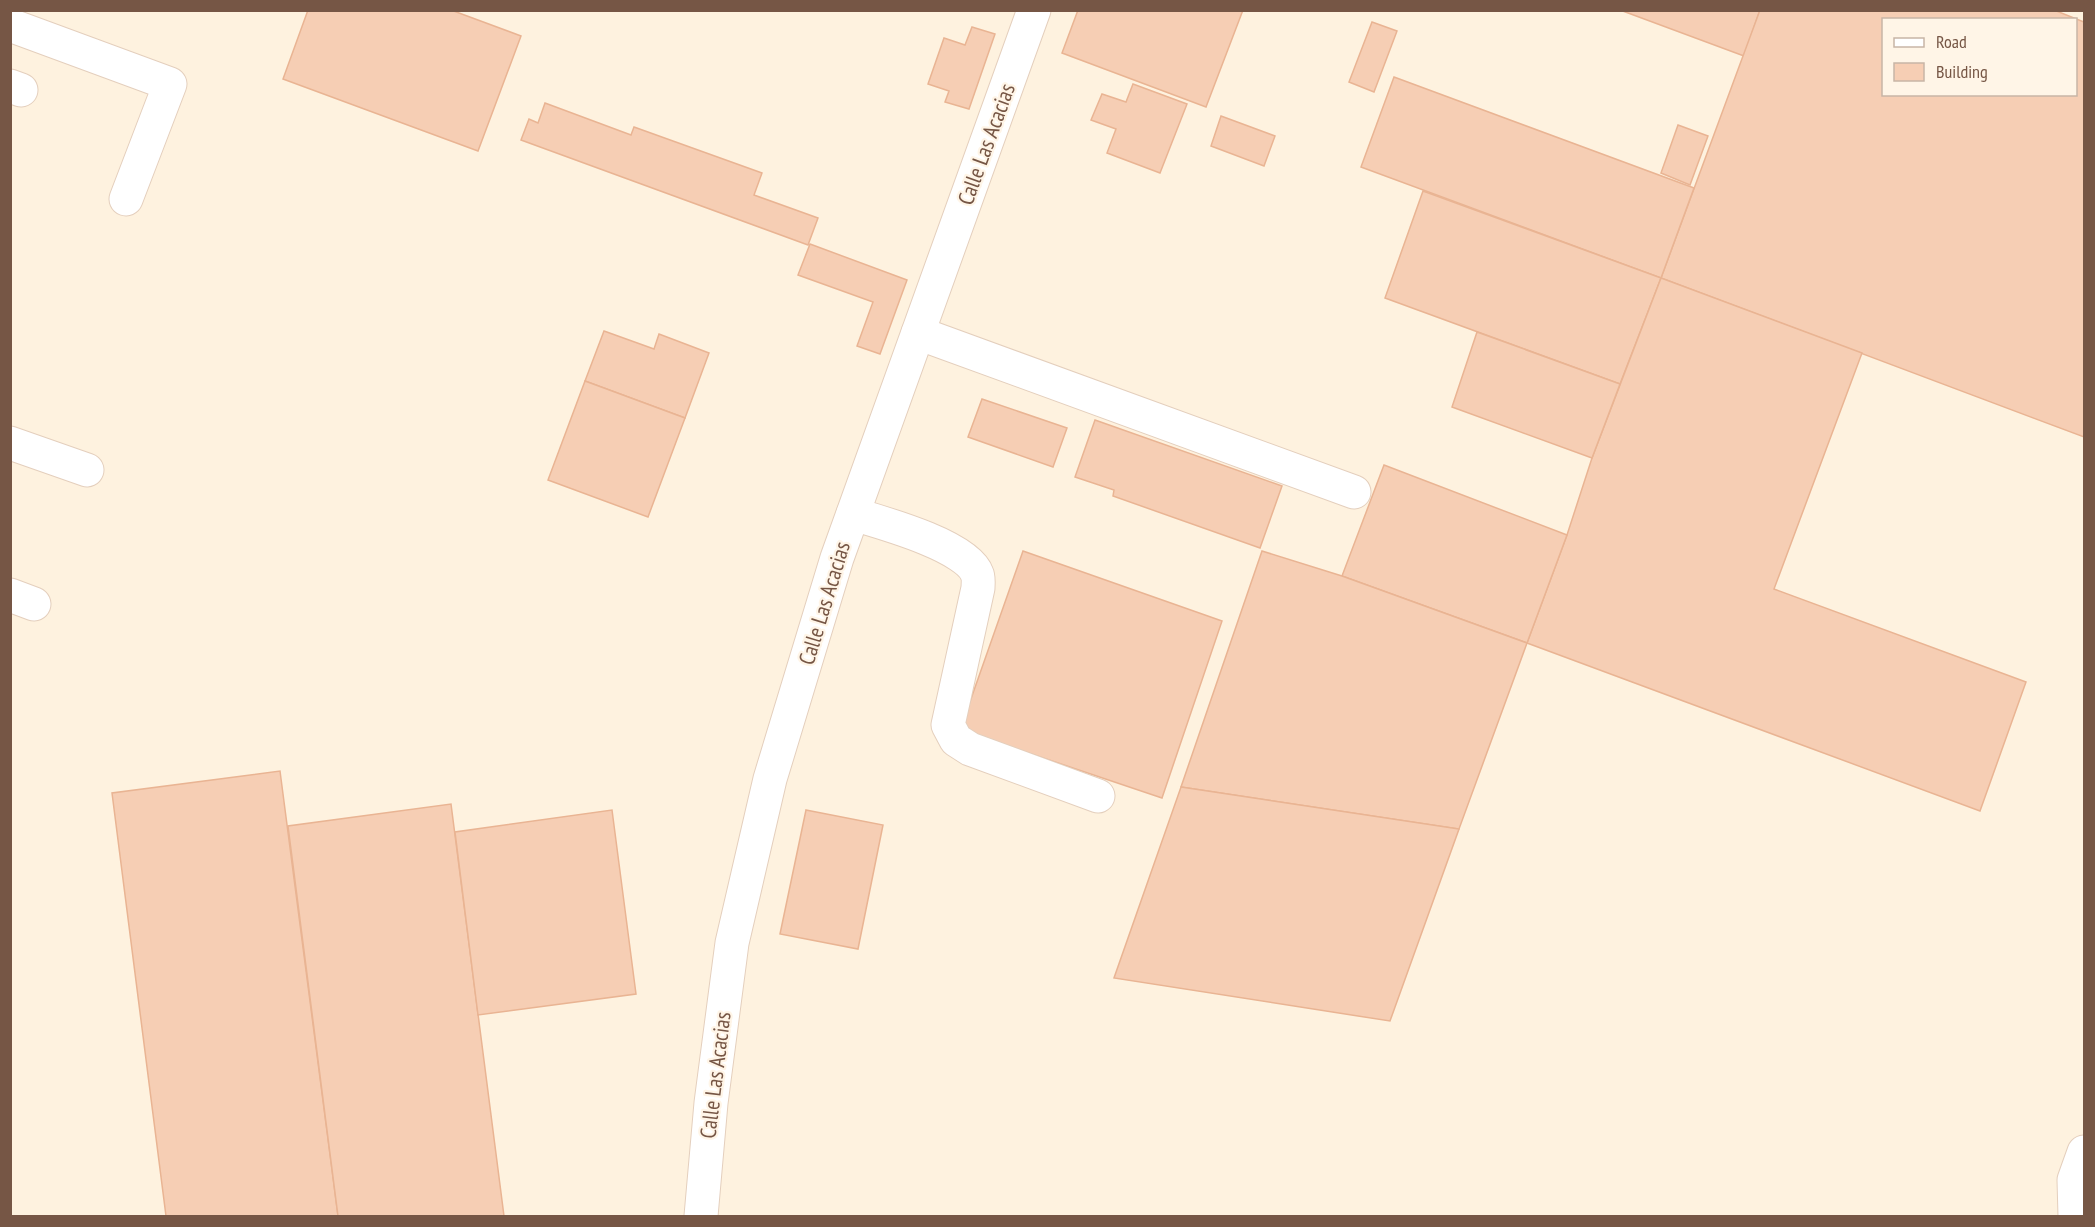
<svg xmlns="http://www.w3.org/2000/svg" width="2095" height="1227" font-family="'PT Sans Narrow',sans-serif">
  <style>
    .building { fill: #f6ceb4; stroke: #e9b493; stroke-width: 1.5; fill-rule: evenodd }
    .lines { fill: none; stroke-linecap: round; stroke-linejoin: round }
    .minor-casing { stroke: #e4cfbd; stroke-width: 35 }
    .minor { stroke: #fff; stroke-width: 33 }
    .labels { text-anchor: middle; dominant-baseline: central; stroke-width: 4.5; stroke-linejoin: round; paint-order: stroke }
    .street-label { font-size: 22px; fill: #765645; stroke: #fff5e7 }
  </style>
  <rect width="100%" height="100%" fill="#fef2df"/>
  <g class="building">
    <polygon points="308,10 451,10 521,36 478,151 283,79"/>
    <polygon points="1078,10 1243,10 1206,107 1062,53"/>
    <polygon points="1620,10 1760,10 1744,56"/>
    <path d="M1760,10H2054L2084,22V437L1661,278ZM1884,20H2076V94H1884Z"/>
    <polygon points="1372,22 1397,31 1374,92 1349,82"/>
    <polygon points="972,27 995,34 969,109 945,102 949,91 928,84 944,38 965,45"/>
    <polygon points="1394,77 1694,188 1661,278 1361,167"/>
    <polygon points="1133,84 1187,104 1160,173 1107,153 1116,129 1091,120 1102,94 1126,102"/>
    <polygon points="545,103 631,135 634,127 762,173 754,195 818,218 808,245 521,140 529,119 538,123"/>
    <polygon points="1221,116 1275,136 1264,166 1211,146"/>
    <polygon points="1678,125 1708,136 1690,185 1661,173"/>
    <polygon points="1423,191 1661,278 1620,384 1385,298"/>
    <polygon points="810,244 907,280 880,354 857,346 873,302 798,275"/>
    <polygon points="1661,278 1862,353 1774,589 2026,682 1980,811 1527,643 1567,535 1592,458"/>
    <polygon points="604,331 654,349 659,334 709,353 685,418 585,381"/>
    <polygon points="1477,332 1620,384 1592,458 1452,407"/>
    <polygon points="585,381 685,418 648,517 548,480"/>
    <polygon points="982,399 1067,428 1053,467 968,437"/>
    <polygon points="1095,420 1282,486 1260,548 1113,496 1114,490 1075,477"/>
    <polygon points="1384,465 1567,535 1527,643 1342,576"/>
    <polygon points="1023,551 1222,621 1162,798 960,730"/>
    <polygon points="1262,551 1342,576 1527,643 1459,829 1181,787"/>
    <polygon points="280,771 338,1216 166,1216 112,793"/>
    <polygon points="1181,787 1459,829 1390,1021 1114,978"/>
    <polygon points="451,804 504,1216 338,1216 288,826"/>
    <polygon points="612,810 636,994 478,1015 455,832"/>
    <polygon points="806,810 883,825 858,949 780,934"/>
  </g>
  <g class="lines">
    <defs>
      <g id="minor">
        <polyline points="10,25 170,84 126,199"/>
        <polyline points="10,86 21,90"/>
        <polyline points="918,333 1354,492"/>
        <polyline points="10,443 87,470"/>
        <path d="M853,514C880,522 968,546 977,574C979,578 978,584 978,588L948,725L956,740L970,749L1098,796"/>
        <polyline points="10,595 34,604"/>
        <polyline points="701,1216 711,1103 732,943 770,779 837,558 1034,10"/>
        <polyline points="2075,1216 2074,1180 2084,1152"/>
      </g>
    </defs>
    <use href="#minor" class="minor-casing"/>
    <use href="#minor" class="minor"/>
  </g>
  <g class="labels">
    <g class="street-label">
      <text transform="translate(986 144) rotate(-70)">Calle Las Acacias</text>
      <text transform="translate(824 603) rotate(-73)">Calle Las Acacias</text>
      <text transform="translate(715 1075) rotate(-83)">Calle Las Acacias</text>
    </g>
  </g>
  <rect width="2095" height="1227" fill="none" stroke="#765645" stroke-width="24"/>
  <rect x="1882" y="18" width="195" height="78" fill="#fff5e7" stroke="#c8b5a6" stroke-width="1.5"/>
  <rect x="1894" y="38" width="30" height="9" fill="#ffffff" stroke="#c8b5a6" stroke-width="1.5"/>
  <text x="1936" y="48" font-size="18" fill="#765645">Road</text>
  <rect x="1894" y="63" width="30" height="18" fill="#f6ceb4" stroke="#c8b5a6" stroke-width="1.5"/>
  <text x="1936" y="78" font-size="18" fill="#765645">Building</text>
</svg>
